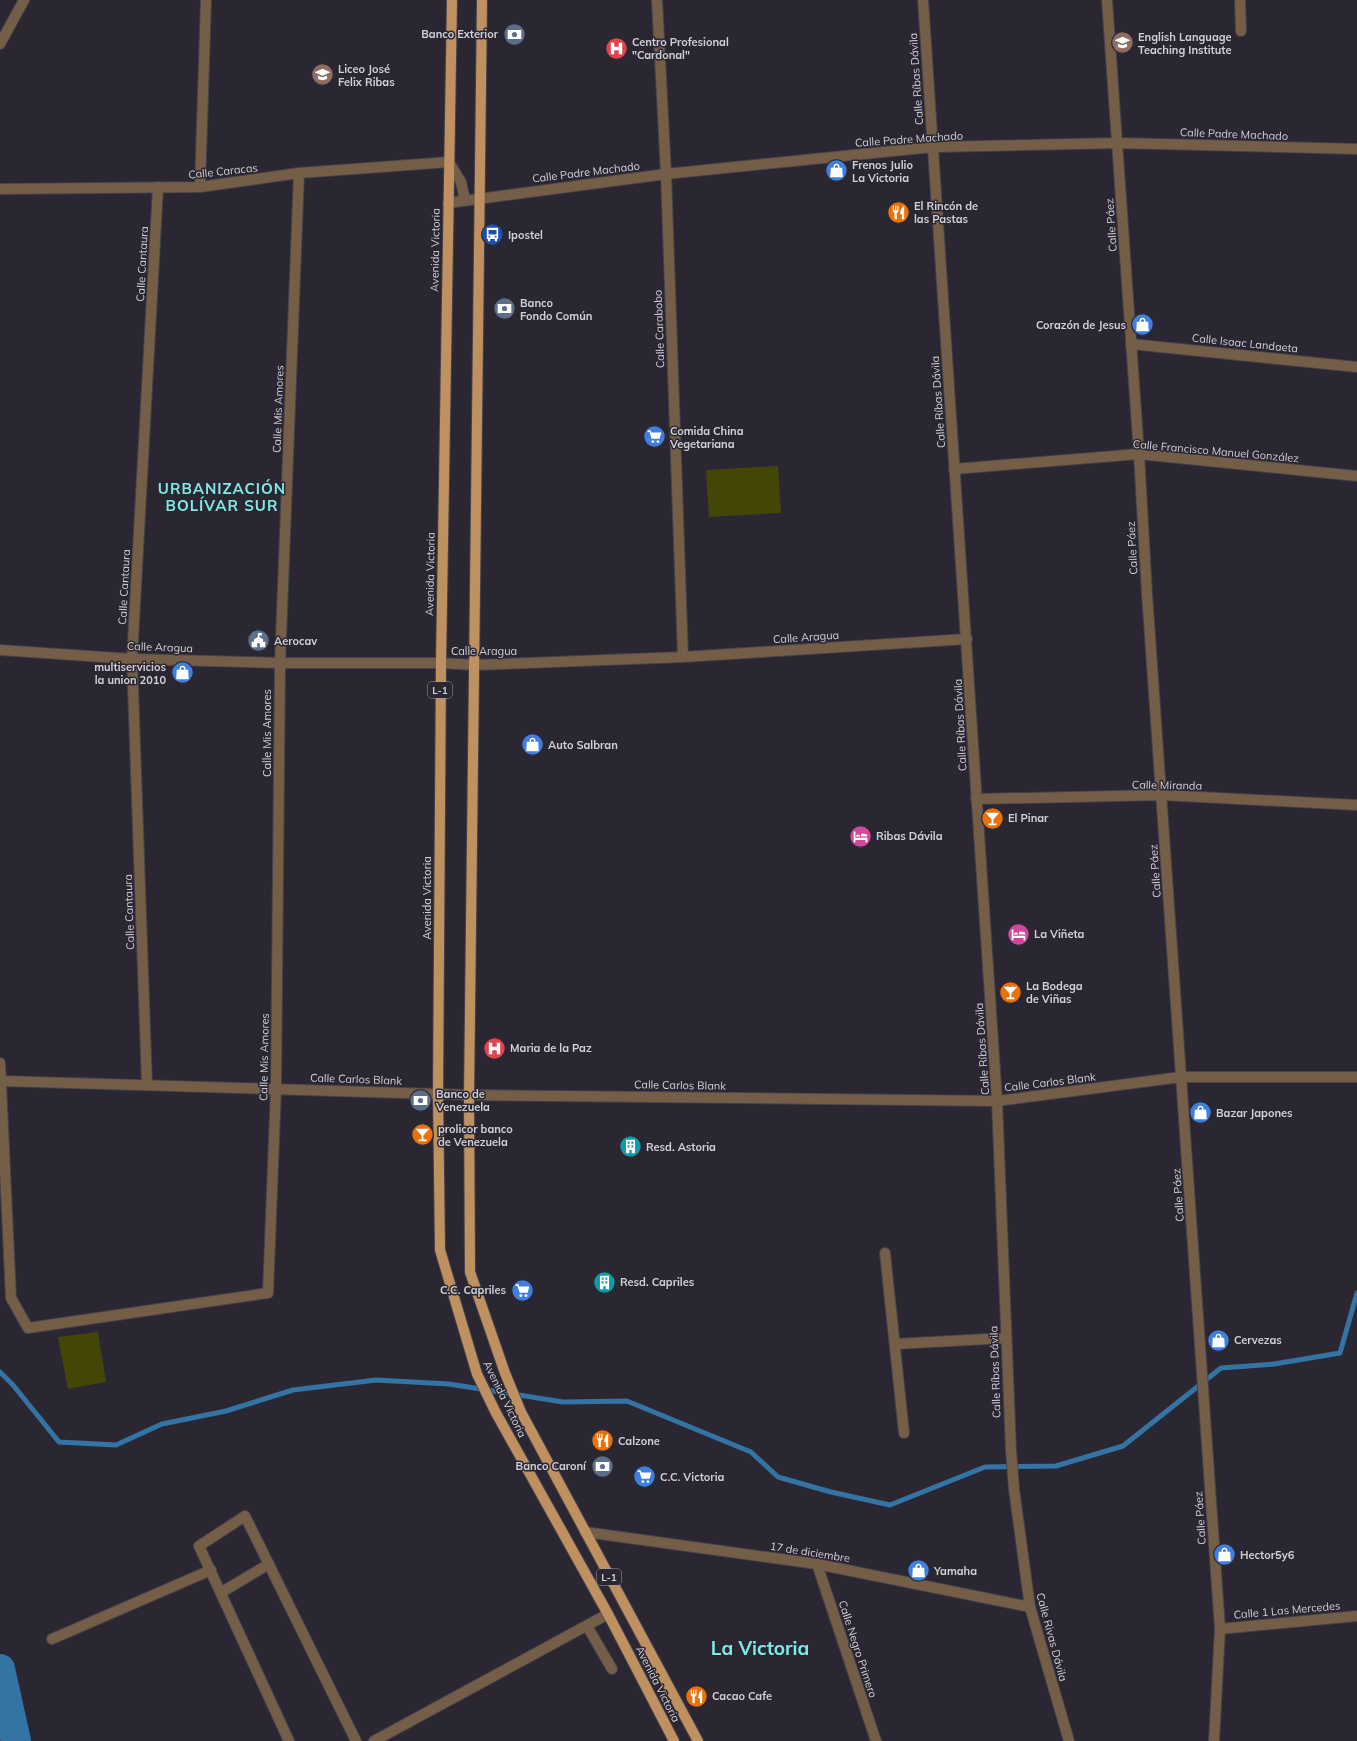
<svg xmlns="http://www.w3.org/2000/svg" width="1357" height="1741" font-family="Mulish,sans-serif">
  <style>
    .green { fill: #444608 }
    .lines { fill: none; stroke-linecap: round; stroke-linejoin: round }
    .stream { stroke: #3474a5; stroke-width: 5 }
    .river { stroke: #3474a5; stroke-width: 30 }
    .street-casing { stroke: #45424c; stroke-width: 12 }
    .primary-casing { stroke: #45424c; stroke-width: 12 }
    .street { stroke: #745e47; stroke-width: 10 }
    .primary { stroke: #bf9060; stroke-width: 10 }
    .labels { text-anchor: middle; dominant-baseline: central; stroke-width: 3; stroke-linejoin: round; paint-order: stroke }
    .shield { fill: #2a2732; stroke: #a09da6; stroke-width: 1 }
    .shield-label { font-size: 10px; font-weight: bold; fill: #d2d0d7 }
    .poi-label { font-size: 11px; font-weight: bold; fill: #d2d0d7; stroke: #2a2732; text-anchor: start }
    .street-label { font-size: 11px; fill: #d2d0d7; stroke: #2a2732 }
    .district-label { font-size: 15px; font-weight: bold; letter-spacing: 1px; fill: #7ee9e6; stroke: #2a2732 }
    .town-label { font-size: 19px; font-weight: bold; fill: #7ee9e6; stroke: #2a2732 }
  </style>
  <rect width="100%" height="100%" fill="#2a2732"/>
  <g class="green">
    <polygon points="778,466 781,513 709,517 706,470"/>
    <polygon points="98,1332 106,1382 68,1389 58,1337"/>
  </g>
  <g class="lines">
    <polyline class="stream" points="0,1372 13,1385 59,1442 116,1445 162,1424 226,1411 293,1390 376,1380 449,1384 563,1402 627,1401 751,1452 778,1477 831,1492 890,1505 985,1467 1056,1466 1123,1446 1221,1368 1274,1364 1340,1353 1357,1293"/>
    <polyline class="river" points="0,1669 16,1741"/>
    <defs>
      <g id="street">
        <polyline points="657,0 666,174 683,657"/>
        <polyline points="923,0 997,1101 1011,1450 1014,1489 1030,1607 1069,1741"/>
        <polyline points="1107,0 1139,454 1147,594 1220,1629 1214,1741"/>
        <polyline points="1240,0 1241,31"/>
        <polyline points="0,44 24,0"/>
        <polyline points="200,187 206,0"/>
        <polyline points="0,189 200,187 299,173 449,162 461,182 465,200"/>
        <polyline points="448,203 666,174 933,147 1118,143 1357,149"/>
        <polyline points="1131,344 1357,367"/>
        <polyline points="954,469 1139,454 1357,476"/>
        <polyline points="0,650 132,659 280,663 441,663 475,665 683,657 967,639"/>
        <polyline points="976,799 1162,795 1357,805"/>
        <polyline points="0,1063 11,1298 28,1328 268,1293 276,1088 280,663 299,173"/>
        <polyline points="2,1081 469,1095 997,1101 1181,1077 1357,1077"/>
        <polyline points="147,1085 132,659 158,187"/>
        <polyline points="885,1253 904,1433"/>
        <polyline points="895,1344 1006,1338"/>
        <polyline points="585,1532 817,1564 1030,1607"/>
        <polyline points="817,1564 876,1741"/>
        <polyline points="222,1592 269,1564"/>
        <polyline points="587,1626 612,1669"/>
        <polyline points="1220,1629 1357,1616"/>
        <polyline points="52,1639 211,1570"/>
        <polyline points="289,1741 199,1546 245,1516 356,1741"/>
        <polyline points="374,1741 608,1614"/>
      </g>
      <g id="primary">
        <polyline points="452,0 441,663 438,1094 440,1250 477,1374 496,1413 608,1614 674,1741"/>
        <polyline points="482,0 469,1095 470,1272 505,1373 521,1412 698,1741"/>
      </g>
    </defs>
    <use href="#street" class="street-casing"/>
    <use href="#primary" class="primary-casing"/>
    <use href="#street" class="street"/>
    <use href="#primary" class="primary"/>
  </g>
  <defs>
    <symbol id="bank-disc" viewBox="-11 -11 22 22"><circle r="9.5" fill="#5c6f8a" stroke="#2a2732"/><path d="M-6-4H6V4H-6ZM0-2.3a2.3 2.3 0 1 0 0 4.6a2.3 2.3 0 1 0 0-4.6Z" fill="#fff"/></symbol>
    <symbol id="university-disc" viewBox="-11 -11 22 22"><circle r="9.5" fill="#8d6e63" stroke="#2a2732"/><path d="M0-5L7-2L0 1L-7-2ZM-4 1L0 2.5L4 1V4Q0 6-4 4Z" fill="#fff"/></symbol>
    <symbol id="hospital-disc" viewBox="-11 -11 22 22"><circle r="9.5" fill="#e0444e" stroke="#2a2732"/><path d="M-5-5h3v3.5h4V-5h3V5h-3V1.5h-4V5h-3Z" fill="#fff"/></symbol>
    <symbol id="school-disc" viewBox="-11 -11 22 22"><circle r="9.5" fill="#8d6e63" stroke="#2a2732"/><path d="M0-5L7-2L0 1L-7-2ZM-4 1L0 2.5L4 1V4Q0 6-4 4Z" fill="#fff"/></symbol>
    <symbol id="shop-disc" viewBox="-11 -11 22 22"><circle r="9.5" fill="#3f7fe0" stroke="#2a2732"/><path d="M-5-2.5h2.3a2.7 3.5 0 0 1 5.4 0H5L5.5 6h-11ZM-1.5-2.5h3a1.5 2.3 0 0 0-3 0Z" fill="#fff"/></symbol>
    <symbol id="restaurant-disc" viewBox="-11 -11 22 22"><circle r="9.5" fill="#e8710a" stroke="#2a2732"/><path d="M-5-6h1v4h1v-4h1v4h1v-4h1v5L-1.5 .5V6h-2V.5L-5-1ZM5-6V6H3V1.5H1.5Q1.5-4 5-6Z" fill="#fff"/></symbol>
    <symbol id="bus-disc" viewBox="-11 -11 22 22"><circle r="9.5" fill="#1a4fb4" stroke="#2a2732"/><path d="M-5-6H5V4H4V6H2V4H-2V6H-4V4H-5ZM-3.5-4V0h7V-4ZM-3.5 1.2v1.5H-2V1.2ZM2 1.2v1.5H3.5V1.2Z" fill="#fff"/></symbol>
    <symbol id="supermarket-disc" viewBox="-11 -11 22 22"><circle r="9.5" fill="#3f7fe0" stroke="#2a2732"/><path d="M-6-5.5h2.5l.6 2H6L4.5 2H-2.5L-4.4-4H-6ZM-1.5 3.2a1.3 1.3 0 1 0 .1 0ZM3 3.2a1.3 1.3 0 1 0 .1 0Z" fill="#fff"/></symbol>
    <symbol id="civic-disc" viewBox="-11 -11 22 22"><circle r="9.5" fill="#5c6f8a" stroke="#2a2732"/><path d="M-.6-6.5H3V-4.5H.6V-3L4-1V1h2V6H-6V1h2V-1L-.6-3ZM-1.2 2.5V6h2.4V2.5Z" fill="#fff"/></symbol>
    <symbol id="bar-disc" viewBox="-11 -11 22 22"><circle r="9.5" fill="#e8710a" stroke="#2a2732"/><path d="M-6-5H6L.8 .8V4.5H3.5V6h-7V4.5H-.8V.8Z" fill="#fff"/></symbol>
    <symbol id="hotel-disc" viewBox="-11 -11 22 22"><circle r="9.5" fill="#d1479c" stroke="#2a2732"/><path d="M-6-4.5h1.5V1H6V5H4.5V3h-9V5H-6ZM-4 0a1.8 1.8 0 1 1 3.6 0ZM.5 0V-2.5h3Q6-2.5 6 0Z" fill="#fff"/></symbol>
    <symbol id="building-disc" viewBox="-11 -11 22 22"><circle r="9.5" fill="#0f9aa8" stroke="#2a2732"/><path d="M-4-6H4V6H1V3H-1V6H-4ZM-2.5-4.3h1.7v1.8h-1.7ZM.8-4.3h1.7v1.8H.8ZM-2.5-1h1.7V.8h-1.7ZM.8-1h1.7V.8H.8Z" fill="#fff"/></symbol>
  </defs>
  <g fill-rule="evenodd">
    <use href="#bank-disc" x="502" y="22" width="25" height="25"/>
    <use href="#university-disc" x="1110" y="30" width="25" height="25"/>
    <use href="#hospital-disc" x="604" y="36" width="25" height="25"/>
    <use href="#school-disc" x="310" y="62" width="25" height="25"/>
    <use href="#shop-disc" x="824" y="158" width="25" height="25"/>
    <use href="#restaurant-disc" x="886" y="200" width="25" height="25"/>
    <use href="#bus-disc" x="480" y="222" width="25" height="25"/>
    <use href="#bank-disc" x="492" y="296" width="25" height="25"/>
    <use href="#shop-disc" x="1130" y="312" width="25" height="25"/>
    <use href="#supermarket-disc" x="642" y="424" width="25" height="25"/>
    <use href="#civic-disc" x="246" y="628" width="25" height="25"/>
    <use href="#shop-disc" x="170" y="660" width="25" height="25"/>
    <use href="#shop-disc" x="520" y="732" width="25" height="25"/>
    <use href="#bar-disc" x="980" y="806" width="25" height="25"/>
    <use href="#hotel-disc" x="848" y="824" width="25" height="25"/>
    <use href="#hotel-disc" x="1006" y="922" width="25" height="25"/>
    <use href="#bar-disc" x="998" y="980" width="25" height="25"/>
    <use href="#hospital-disc" x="482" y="1036" width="25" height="25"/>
    <use href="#bank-disc" x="408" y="1088" width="25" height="25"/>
    <use href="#shop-disc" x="1188" y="1100" width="25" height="25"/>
    <use href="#bar-disc" x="410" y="1122" width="25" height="25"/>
    <use href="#building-disc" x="618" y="1134" width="25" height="25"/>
    <use href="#building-disc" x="592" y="1270" width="25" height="25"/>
    <use href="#supermarket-disc" x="510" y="1278" width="25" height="25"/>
    <use href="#shop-disc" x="1206" y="1328" width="25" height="25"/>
    <use href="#restaurant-disc" x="590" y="1428" width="25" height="25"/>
    <use href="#bank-disc" x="590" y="1454" width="25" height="25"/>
    <use href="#supermarket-disc" x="632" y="1464" width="25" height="25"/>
    <use href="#shop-disc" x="1212" y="1542" width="25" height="25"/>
    <use href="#shop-disc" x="906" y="1558" width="25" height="25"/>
    <use href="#restaurant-disc" x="684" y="1684" width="25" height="25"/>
  </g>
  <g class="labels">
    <g class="shield">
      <rect x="428" y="682" width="24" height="16" rx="3"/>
      <rect x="597" y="1569" width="24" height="16" rx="3"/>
    </g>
    <g class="shield-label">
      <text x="440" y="690">L-1</text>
      <text x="609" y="1577">L-1</text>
    </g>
    <g class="poi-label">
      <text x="498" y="34" text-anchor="end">Banco Exterior</text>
      <text x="1138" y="37">English Language<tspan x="1138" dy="13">Teaching Institute</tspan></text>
      <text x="632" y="42">Centro Profesional<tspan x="632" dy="13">"Cardonal"</tspan></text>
      <text x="338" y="69">Liceo José<tspan x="338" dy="13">Felix Ribas</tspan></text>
      <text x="852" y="165">Frenos Julio<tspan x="852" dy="13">La Victoria</tspan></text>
      <text x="914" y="206">El Rincón de<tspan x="914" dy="13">las Pastas</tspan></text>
      <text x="508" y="235">Ipostel</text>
      <text x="520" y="303">Banco<tspan x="520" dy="13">Fondo Común</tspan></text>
      <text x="1126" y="325" text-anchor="end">Corazón de Jesus</text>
      <text x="670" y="431">Comida China<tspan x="670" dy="13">Vegetariana</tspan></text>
      <text x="274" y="641">Aerocav</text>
      <text x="166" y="667" text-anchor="end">multiservicios<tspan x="166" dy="13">la union 2010</tspan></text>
      <text x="548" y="745">Auto Salbran</text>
      <text x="1008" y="818">El Pinar</text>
      <text x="876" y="836">Ribas Dávila</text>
      <text x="1034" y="934">La Viñeta</text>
      <text x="1026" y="986">La Bodega<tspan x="1026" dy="13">de Viñas</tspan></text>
      <text x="510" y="1048">Maria de la Paz</text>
      <text x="436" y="1094">Banco de<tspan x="436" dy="13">Venezuela</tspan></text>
      <text x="1216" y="1113">Bazar Japones</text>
      <text x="438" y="1129">prolicor banco<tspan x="438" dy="13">de Venezuela</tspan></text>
      <text x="646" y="1147">Resd. Astoria</text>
      <text x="620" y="1282">Resd. Capriles</text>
      <text x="506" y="1290" text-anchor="end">C.C. Capriles</text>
      <text x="1234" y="1340">Cervezas</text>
      <text x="618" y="1441">Calzone</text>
      <text x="586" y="1466" text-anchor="end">Banco Caroní</text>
      <text x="660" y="1477">C.C. Victoria</text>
      <text x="1240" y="1555">Hector5y6</text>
      <text x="934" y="1571">Yamaha</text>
      <text x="712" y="1696">Cacao Cafe</text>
    </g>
    <g class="street-label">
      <text transform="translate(916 79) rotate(-94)">Calle Ríbas Dávila</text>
      <text transform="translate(1234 134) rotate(2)">Calle Padre Machado</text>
      <text transform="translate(909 139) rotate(-4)">Calle Padre Machado</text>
      <text transform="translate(223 171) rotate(-6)">Calle Caracas</text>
      <text transform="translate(586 172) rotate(-7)">Calle Padre Machado</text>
      <text transform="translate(1111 225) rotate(-94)">Calle Páez</text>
      <text transform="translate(435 250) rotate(-89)">Avenida Victoria</text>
      <text transform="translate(142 264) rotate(-87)">Calle Cantaura</text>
      <text transform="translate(659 329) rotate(-92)">Calle Carabobo</text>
      <text transform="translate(1245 343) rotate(6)">Calle Isaac Landaeta</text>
      <text transform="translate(938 402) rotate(-94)">Calle Ríbas Dávila</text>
      <text transform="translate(278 409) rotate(-88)">Calle Mis Amores</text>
      <text transform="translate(1216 451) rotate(5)">Calle Francisco Manuel González</text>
      <text transform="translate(1132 548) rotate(-93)">Calle Páez</text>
      <text transform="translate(430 574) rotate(-89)">Avenida Victoria</text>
      <text transform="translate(124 587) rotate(-87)">Calle Cantaura</text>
      <text transform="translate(806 637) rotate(-4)">Calle Aragua</text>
      <text transform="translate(160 647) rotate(2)">Calle Aragua</text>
      <text x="484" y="651">Calle Aragua</text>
      <text transform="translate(960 725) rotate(-93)">Calle Ríbas Dávila</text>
      <text transform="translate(267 733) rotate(-90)">Calle Mis Amores</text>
      <text transform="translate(1167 785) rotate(1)">Calle Miranda</text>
      <text transform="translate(1155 871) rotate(-94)">Calle Páez</text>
      <text transform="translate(427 898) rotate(-90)">Avenida Victoria</text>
      <text transform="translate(129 912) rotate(-92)">Calle Cantaura</text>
      <text transform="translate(982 1049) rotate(-94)">Calle Ríbas Dávila</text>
      <text transform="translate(264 1057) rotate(-89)">Calle Mis Amores</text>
      <text transform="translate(356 1079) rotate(2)">Calle Carlos Blank</text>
      <text transform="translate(1050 1082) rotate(-7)">Calle Carlos Blank</text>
      <text transform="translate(680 1085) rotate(1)">Calle Carlos Blank</text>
      <text transform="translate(1178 1195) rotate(-94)">Calle Páez</text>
      <text transform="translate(995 1372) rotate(-92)">Calle Ríbas Dávila</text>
      <text transform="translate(505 1399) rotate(64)">Avenida Victoria</text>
      <text transform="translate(1200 1518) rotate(-94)">Calle Páez</text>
      <text transform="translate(810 1552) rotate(9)">17 de diciembre</text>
      <text transform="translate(1287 1610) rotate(-5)">Calle 1 Las Mercedes</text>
      <text transform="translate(1052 1637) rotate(75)">Calle Rivas Dávila</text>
      <text transform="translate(858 1649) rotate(72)">Calle Negro Primero</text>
      <text transform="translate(658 1684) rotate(63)">Avenida Victoria</text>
    </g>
    <g class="district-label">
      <text x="222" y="488">URBANIZACIÓN<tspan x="222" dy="17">BOLÍVAR SUR</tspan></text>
    </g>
    <g class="town-label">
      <text x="760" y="1648">La Victoria</text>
    </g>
  </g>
</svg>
